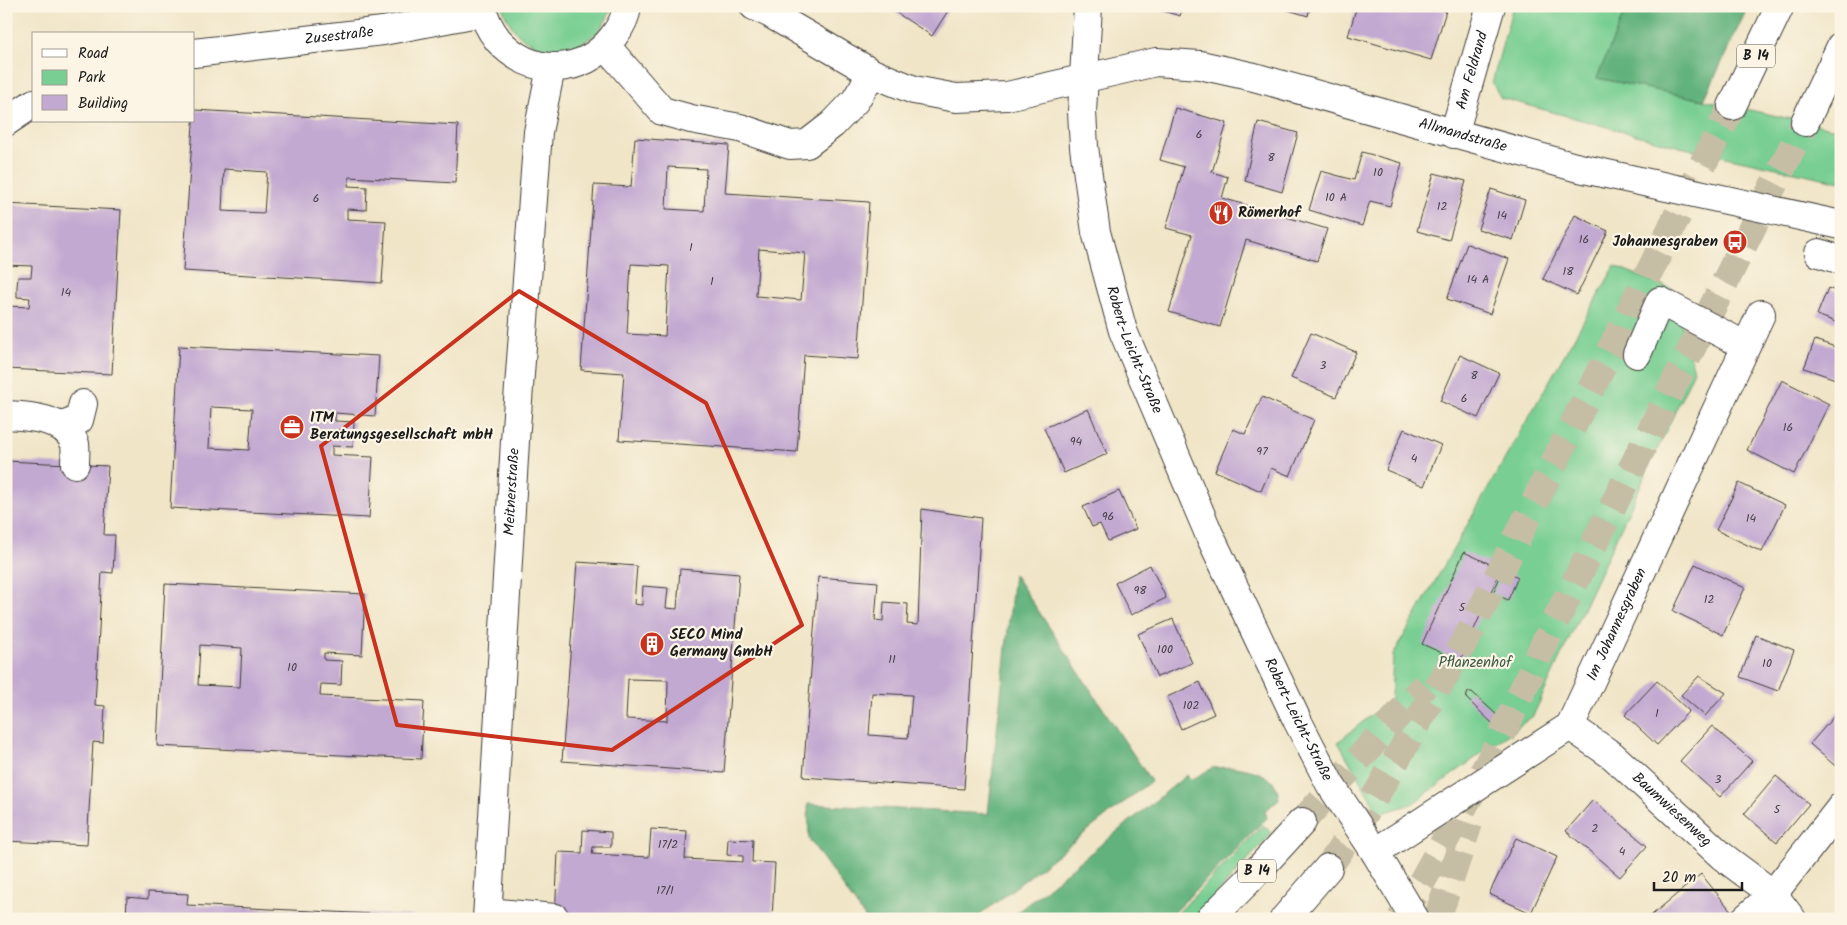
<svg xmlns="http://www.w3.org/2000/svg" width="1847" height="925" font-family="Kalam,sans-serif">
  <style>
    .green { fill: #79cf93; stroke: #4a7658 }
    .forest { fill: #62b27d; stroke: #3f674c }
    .building { fill: #c2a9d1; fill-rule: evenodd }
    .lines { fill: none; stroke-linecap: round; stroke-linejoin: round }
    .highway-tunnel { stroke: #c6bda5; stroke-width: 28; stroke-dasharray: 28 14; stroke-linecap: butt }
    .minor-casing { stroke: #3c3a36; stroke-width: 30 }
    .highway-casing { stroke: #3c3a36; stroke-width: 30 }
    .minor { stroke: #fff; stroke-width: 28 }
    .highway { stroke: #fff; stroke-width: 28 }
    .marked { fill: none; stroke: #c8321e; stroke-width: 4; stroke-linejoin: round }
    .labels { text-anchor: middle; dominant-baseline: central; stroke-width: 4.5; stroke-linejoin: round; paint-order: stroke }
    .number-label { font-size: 12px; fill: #463f49 }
    .shield { fill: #fcf5e5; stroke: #5f5d58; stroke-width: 1 }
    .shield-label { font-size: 14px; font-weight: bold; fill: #1c1c1c }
    .street-label { font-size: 15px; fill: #1c1c1c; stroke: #fcf5e5 }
    .poi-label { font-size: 15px; font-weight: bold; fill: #1c1c1c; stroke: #fcf5e5; text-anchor: start }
    .park-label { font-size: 15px; fill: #3d5b46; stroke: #fcf5e5 }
  </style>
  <rect width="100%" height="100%" fill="#fcf5e5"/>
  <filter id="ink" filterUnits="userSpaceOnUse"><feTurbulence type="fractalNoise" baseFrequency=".02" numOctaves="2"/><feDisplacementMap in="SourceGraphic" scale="10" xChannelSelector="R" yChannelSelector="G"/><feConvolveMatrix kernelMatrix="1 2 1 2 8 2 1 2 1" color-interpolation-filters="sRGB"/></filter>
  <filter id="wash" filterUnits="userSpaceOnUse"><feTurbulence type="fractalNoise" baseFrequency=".0096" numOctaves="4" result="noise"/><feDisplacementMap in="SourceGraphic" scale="20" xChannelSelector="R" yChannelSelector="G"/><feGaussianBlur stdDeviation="1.12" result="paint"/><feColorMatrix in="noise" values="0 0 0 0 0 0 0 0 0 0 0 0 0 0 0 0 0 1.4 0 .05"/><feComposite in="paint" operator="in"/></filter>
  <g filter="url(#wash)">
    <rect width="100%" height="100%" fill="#f0e5c7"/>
    <g class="green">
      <path d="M502,6H611C601,55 531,65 508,20C506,16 503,11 502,6Z"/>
      <polygon points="1513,6 1627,6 1597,78 1704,100 1841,130 1841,182 1684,148 1501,98 1492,83"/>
      <polygon points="1615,266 1672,289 1694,371 1533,716 1412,804 1379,814 1338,742 1391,699 1393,655"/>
      <polygon points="1263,825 1272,833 1194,919 1172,919"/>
    </g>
    <g class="forest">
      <polygon points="1627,6 1741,6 1745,13 1704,100 1597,78"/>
      <polygon points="1014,574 1151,781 975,919 866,919 809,839 808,804 988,814"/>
      <path d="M1234,767C1248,769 1270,773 1276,787C1278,791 1278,795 1279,799L1265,811L1267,818L1167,919H1009L1187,775L1191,780L1212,768Z"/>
    </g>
    <g id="blocks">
      <g class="building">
        <polygon points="886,6 951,6 932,36"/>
        <polygon points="1147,6 1183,6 1180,16"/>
        <polygon points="1275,6 1310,6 1308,16"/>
        <polygon points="1357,6 1429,6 1446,11 1431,60 1348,36"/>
        <polygon points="1175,108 1227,123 1212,172 1228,177 1222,198 1327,229 1317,261 1246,240 1220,327 1169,312 1192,235 1166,228 1184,167 1160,160"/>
        <path d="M194,110L458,125L455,183L349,177L348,186L367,187L366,210L347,209V219L386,221L382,283L183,271ZM224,169L267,172L264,213L222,211Z"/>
        <polygon points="1258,122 1298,133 1282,192 1245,181"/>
        <path d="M635,138L729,145L725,193L869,202L858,359L804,355L797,452L619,440L624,373L581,370L594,185L631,187ZM668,167L706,169L704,211L666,209ZM759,249L805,253L801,300L756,296ZM631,264L669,266L665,336L627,334Z"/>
        <polygon points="1362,152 1402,163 1390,206 1370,201 1362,226 1309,210 1321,171 1354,180"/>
        <polygon points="1434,173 1466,181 1449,240 1417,231"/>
        <polygon points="1491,189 1525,200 1513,240 1478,229"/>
        <polygon points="6,204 121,210 112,374 6,369 6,306 29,307 30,298 17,297 17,287 18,277 31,277 32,266 6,265"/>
        <polygon points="1575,215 1608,231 1577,295 1543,279"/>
        <polygon points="1467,244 1509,259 1490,314 1447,299"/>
        <polygon points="1828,288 1841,293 1841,324 1817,315"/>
        <polygon points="1311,333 1356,352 1336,397 1291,378"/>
        <polygon points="1815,340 1841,349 1841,381 1804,368"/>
        <path d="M179,346L379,356L375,416L335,413V421L354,422L353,447L332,446V455L373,457L369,518L170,508ZM211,407L252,409L249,450L209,448Z"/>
        <polygon points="1460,355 1499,373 1478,418 1440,401"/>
        <polygon points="1782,380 1829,404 1794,474 1747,450"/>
        <polygon points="1262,397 1314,420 1290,476 1271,468 1261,491 1215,471 1233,429 1245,434"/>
        <polygon points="1088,409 1107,454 1064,473 1044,428"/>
        <polygon points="1404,429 1441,445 1424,486 1386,470"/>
        <polygon points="6,461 108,466 104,535 115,535 113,573 102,572 95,705 105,706 103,743 93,742 87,845 6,841"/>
        <polygon points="1739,483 1785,505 1762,552 1716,530"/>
        <polygon points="1119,491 1136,529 1108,541 1100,524 1092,527 1083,507"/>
        <path d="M922,509L981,518L964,789L803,777L818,577L878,582L875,620L883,621L884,602L908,604L907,624L918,625ZM872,693L912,695L908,738L869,735Z"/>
        <polygon points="1464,552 1501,569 1460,661 1422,644"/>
        <path d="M577,562L637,566L634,604L642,605L643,586L668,588L666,608L677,609L680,569L739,574L724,773L562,761ZM628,679L668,680L667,721L626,719Z"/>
        <polygon points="1695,564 1745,588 1723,635 1673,611"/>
        <polygon points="1150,565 1166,598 1131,615 1115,583"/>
        <polygon points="1503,570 1518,577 1508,600 1493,593"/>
        <path d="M165,584L365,594L362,655L324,653V660L342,661L341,685L321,684L320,696L424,701L421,759L157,746ZM200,645L242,648L240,687L198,685Z"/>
        <polygon points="1173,619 1192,663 1157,677 1138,634"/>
        <polygon points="1756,635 1794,650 1778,691 1740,677"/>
        <polygon points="1699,676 1726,693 1705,716 1681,695"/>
        <polygon points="1657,681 1689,711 1657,745 1625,715"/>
        <polygon points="1200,682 1214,714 1181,729 1167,697"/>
        <polygon points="1468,692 1472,692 1499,717 1501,721 1500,725 1492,723 1466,698"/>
        <polygon points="1841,708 1841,771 1810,744"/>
        <polygon points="1712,726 1752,761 1720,797 1680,761"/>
        <polygon points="1776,776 1809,804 1777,842 1744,814"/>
        <polygon points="1593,800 1647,846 1620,877 1566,831"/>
        <polygon points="651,829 687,831 685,859 743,862 743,856 727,855 728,839 753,840 752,862 775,863 772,919 555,919 558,852 582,853 583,830 611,832 611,847 593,847 592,854 649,857"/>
        <polygon points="1516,838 1557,857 1531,913 1489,894"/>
        <polygon points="1701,874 1732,912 1724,919 1647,919"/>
        <polygon points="148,892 188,894 187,905 416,916 416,919 126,919 127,897 148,899"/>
      </g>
    </g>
  </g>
  <g filter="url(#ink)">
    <use href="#blocks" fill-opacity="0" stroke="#3c3a36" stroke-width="1"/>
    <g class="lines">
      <g class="highway-tunnel">
        <polyline points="1302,822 1425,685"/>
        <polyline points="1328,868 1369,807 1471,630 1732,106"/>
        <polyline points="1401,919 1491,758 1546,640 1805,122"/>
        <polyline points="1437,919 1469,823"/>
      </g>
      <defs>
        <g id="minor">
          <path d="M482,6C484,18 491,31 498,40C531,77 583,76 613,37C620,28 626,18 627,6"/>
          <path id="s1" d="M754,6L769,13L872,73L914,90L956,98L1007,96L1156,62L1200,65L1254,77L1575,167L1841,225"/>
          <path id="s2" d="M1088,6L1082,112L1084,147L1096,232L1123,331L1209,534L1297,720L1330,784L1375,852L1415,919"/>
          <polyline points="606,46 662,111 691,119 740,128 790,145 807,144 833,124 855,101 872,73"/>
          <path id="s3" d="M194,53L383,31L483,12"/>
          <polyline points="6,122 34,103"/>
          <path id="s4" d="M1454,134L1491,6"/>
          <polyline points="1819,253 1841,260"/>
          <polyline points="1637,354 1660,301 1746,346"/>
          <path d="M6,415C29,416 66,418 75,444C76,450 75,458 75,464"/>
          <polyline points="62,426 79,420 83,404"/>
          <path id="s5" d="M1570,726L1613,756L1722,856L1773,894L1792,919"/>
          <path id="s6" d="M1375,852L1570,726L1761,314"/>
          <polyline points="488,912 555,918"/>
          <path id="s7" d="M487,919L515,441L538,132L551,68"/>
          <polyline points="1745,919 1773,894 1841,807"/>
        </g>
        <g id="highway">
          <polyline points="1732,106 1780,6"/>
          <polyline points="1805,122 1841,46"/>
          <polyline points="1210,919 1247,882 1302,822"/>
          <polyline points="1284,919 1328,868"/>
        </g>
      </defs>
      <use href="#minor" class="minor-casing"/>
      <use href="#highway" class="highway-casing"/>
      <use href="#minor" class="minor"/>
      <use href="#highway" class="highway"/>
    </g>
  </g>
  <path class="marked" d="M519,291L706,403L802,625L612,750L397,725L321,446Z"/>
  <defs>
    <symbol id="restaurant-disc" viewBox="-11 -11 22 22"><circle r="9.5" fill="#c8321e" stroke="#fcf5e5"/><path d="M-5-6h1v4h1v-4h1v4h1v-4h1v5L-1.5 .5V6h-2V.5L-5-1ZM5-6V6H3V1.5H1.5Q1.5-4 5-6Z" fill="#fff"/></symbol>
    <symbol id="bus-disc" viewBox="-11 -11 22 22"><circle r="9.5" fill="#c8321e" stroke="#fcf5e5"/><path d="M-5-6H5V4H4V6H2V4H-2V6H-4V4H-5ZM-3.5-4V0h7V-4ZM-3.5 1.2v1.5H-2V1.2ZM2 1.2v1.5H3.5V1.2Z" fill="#fff"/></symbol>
    <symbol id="office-disc" viewBox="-11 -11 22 22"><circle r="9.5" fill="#c8321e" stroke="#fcf5e5"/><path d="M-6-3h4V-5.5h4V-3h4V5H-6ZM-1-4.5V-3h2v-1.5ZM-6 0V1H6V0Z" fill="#fff"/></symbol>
    <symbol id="building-disc" viewBox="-11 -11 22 22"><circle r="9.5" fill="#c8321e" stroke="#fcf5e5"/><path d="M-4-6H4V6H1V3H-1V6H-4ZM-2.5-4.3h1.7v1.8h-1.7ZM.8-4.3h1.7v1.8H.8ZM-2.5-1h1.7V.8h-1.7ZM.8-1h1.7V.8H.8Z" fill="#fff"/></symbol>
  </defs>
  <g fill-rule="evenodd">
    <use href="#restaurant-disc" x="1207" y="199" width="28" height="28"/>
    <use href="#bus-disc" x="1721" y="228" width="28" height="28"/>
    <use href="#office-disc" x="278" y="413" width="28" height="28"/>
    <use href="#building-disc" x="638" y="630" width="28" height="28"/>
  </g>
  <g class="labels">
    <g class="number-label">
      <text x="1199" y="134">6</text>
      <text x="1271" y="157">8</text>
      <text x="1378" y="172">10</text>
      <text x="1336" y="197">10 A</text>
      <text x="316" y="198">6</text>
      <text x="1442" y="206">12</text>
      <text x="1502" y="215">14</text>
      <text x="1584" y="239">16</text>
      <text x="691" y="247">1</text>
      <text x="1568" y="271">18</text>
      <text x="1478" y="279">14 A</text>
      <text x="712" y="281">1</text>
      <text x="66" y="292">14</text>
      <text x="1323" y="365">3</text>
      <text x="1474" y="375">8</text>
      <text x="1464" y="398">6</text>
      <text x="1788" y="427">16</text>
      <text x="1076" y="441">94</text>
      <text x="1262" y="451">97</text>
      <text x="1414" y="458">4</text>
      <text x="1108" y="516">96</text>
      <text x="1751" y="518">14</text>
      <text x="1140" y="590">98</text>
      <text x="1709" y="599">12</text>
      <text x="1462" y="607">5</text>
      <text x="1165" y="649">100</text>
      <text x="892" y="659">11</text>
      <text x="1767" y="663">10</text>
      <text x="292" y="667">10</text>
      <text x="1191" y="705">102</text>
      <text x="1657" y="713">1</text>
      <text x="1718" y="779">3</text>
      <text x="1777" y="809">5</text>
      <text x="1595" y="828">2</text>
      <text x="668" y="844">17/2</text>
      <text x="1622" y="851">4</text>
      <text x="665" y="890">17/1</text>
    </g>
    <g class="shield">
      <rect x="1737" y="44.5" width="38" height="23" rx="4"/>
      <rect x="1238" y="859.5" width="38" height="23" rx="4"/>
    </g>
    <g class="shield-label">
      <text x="1756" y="56">B 14</text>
      <text x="1257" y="871">B 14</text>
    </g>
    <g class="street-label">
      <text stroke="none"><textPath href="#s3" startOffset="146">Zusestraße</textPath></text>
      <text stroke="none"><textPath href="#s4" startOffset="66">Am Feldrand</textPath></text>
      <text stroke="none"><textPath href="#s1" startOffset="744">Allmandstraße</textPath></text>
      <text stroke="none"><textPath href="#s2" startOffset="351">Robert-Leicht-Straße</textPath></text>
      <text stroke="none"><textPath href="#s7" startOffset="428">Meitnerstraße</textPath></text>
      <text stroke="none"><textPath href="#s6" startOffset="344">Im Johannesgraben</textPath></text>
      <text stroke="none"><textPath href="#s2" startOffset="756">Robert-Leicht-Straße</textPath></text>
      <text stroke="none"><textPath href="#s5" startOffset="132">Baumwiesenweg</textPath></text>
    </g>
    <g class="poi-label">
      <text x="1238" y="213">Römerhof</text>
      <text x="1718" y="242" text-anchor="end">Johannesgraben</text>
      <text x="310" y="418">ITM<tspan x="310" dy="17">Beratungsgesellschaft mbH</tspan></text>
      <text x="670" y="635">SECO Mind<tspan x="670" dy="17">Germany GmbH</tspan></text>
    </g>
    <g class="park-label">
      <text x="1475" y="663">Pflanzenhof</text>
    </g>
  </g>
  <rect width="1847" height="925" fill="none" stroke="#fcf5e5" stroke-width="25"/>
  <rect x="32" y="32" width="162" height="90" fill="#fcf5e5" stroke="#a29e95"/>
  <rect x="42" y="49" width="25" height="8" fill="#ffffff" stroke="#a29e95"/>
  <text x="78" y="58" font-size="15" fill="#1c1c1c">Road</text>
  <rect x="42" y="70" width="25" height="15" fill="#79cf93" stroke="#a29e95"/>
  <text x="78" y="82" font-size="15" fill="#1c1c1c">Park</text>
  <rect x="42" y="95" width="25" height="15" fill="#c2a9d1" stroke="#a29e95"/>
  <text x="78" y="108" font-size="15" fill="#1c1c1c">Building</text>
  <path d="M1654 882v8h88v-8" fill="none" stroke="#1c1c1c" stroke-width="2.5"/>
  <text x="1662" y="882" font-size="15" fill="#1c1c1c" stroke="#fcf5e5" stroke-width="4" paint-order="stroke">20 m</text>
</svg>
